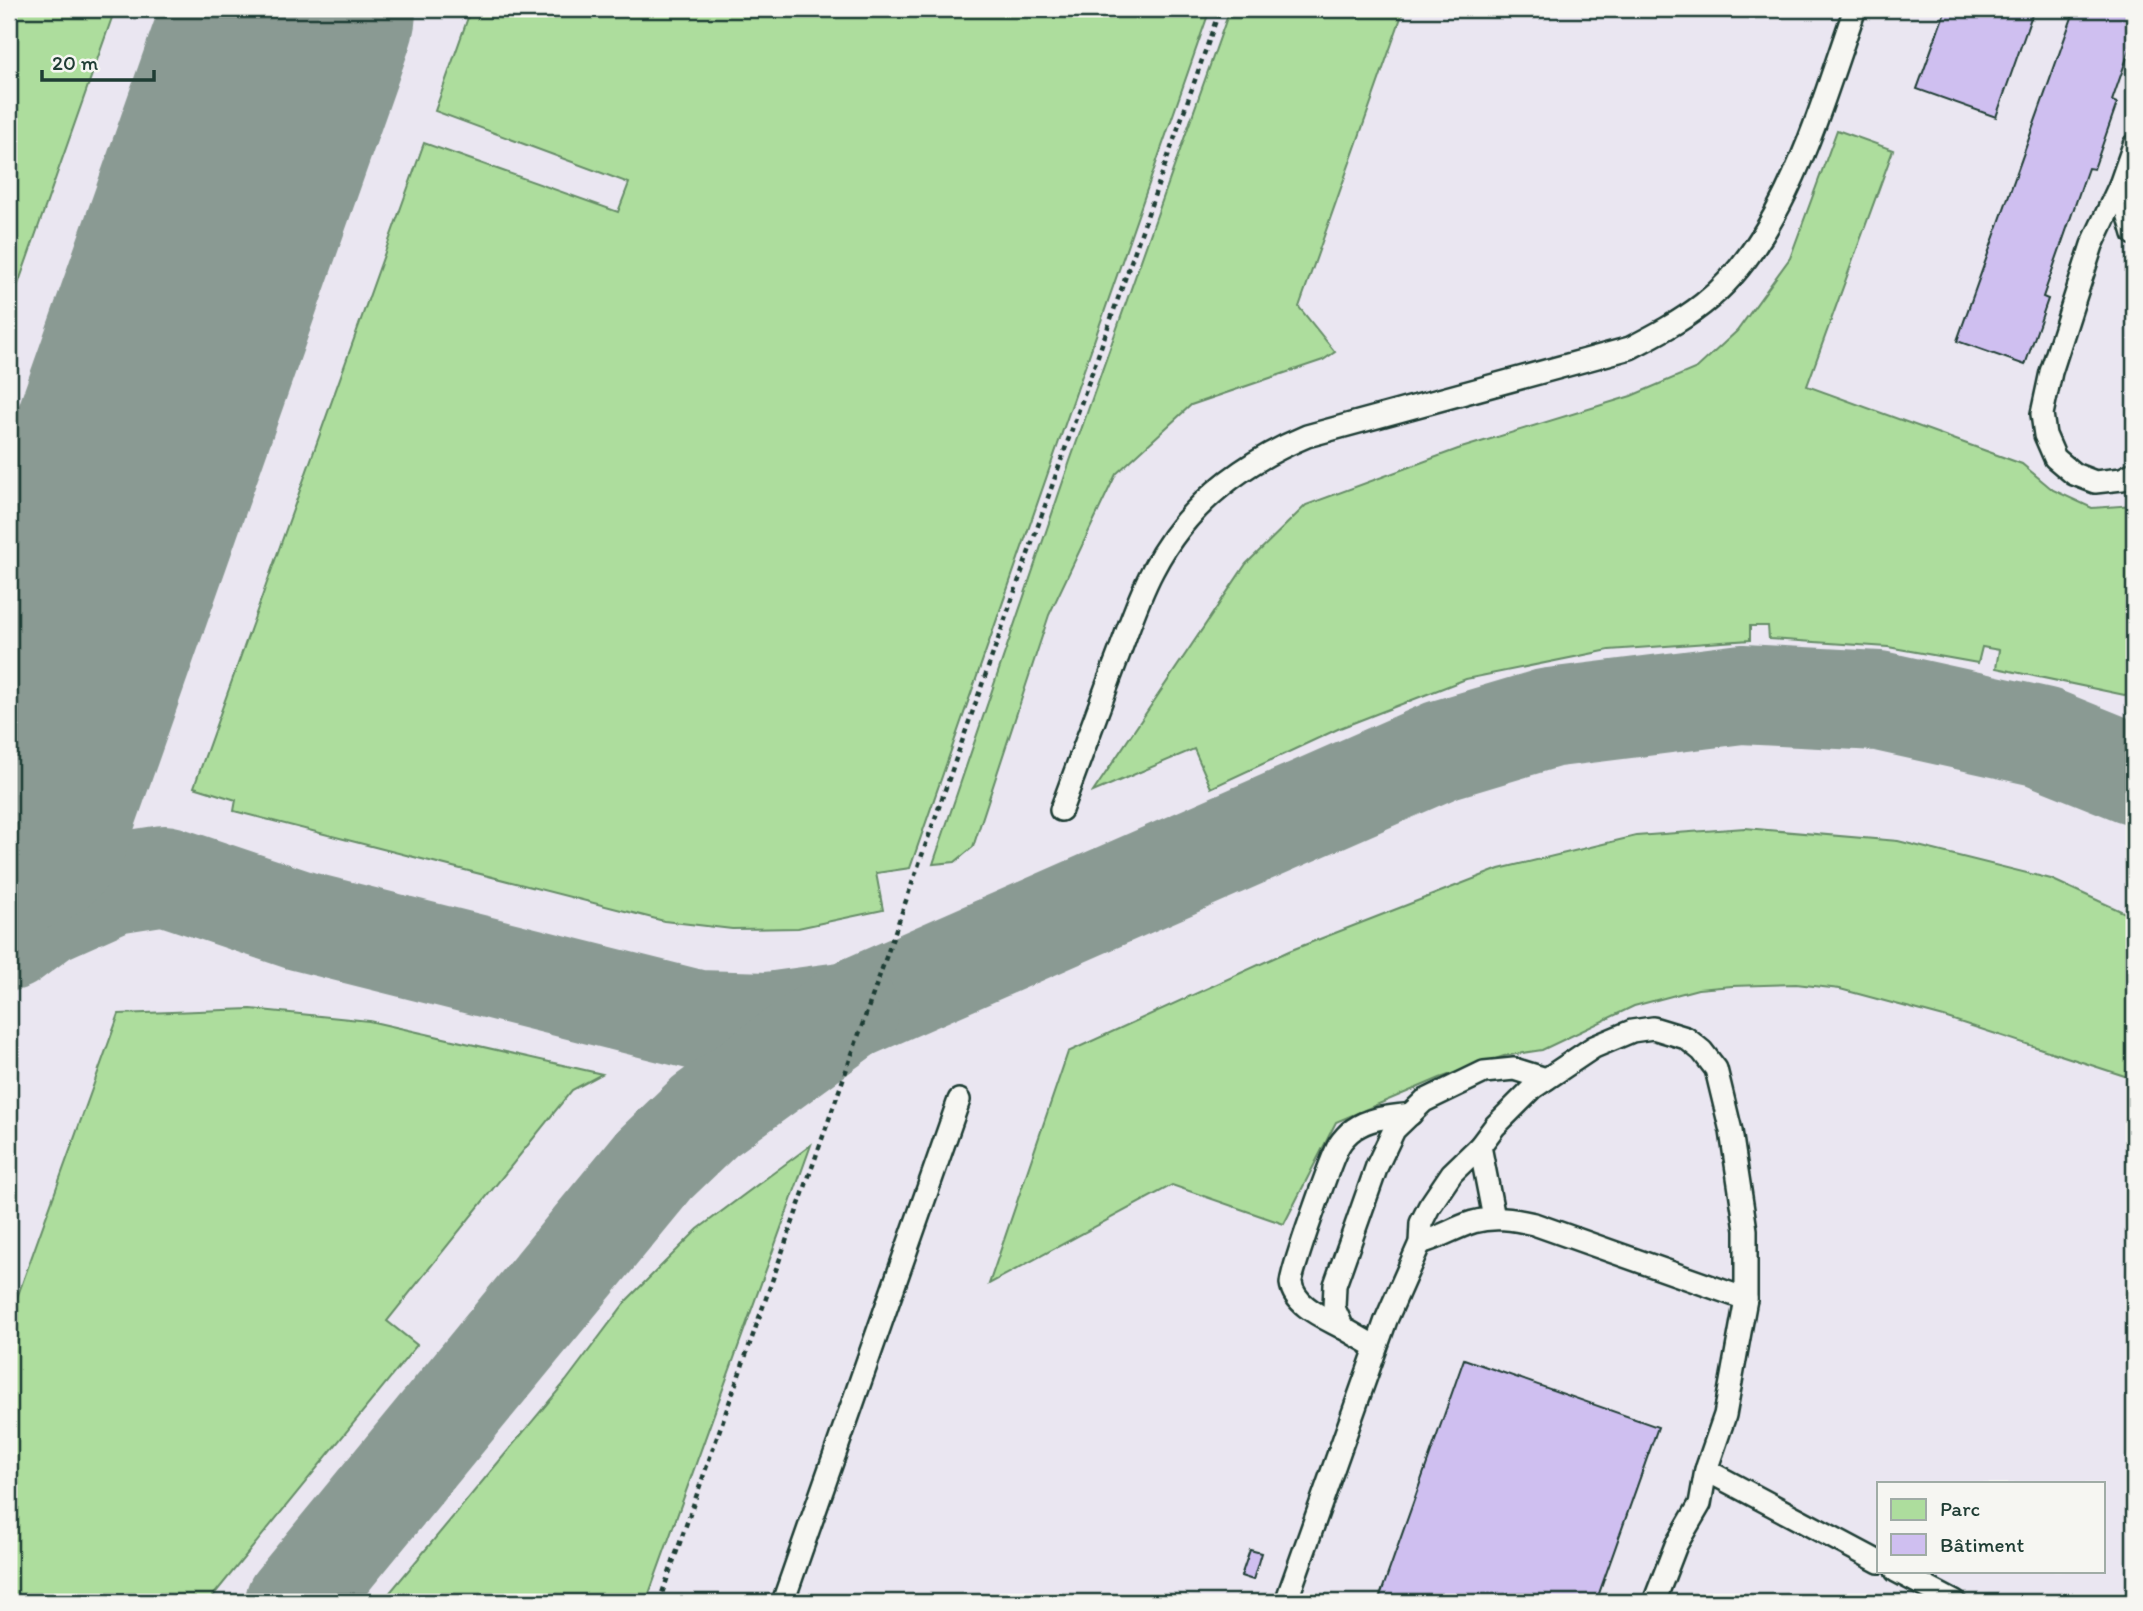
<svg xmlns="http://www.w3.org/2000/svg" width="2143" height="1611" font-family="Itim,sans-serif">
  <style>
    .built { fill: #eae6f1; fill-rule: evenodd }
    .green { fill: #addd9d; stroke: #668d68; stroke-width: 2 }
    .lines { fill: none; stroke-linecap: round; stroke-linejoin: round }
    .taxiway { stroke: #8a9a93; stroke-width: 100 }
    .runway { stroke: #8a9a93; stroke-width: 250 }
    .building { fill: #cfbff0; stroke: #1f3d34; stroke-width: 2 }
    .lane-casing { stroke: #1f3d34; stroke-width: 26 }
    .path { stroke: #1f3d34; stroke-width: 4.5; stroke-dasharray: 5 5; stroke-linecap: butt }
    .lane { stroke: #f6f6f2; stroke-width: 21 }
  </style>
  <rect width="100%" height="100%" fill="#f6f6f2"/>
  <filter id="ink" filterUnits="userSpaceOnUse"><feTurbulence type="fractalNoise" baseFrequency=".0143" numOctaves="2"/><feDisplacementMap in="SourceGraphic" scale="14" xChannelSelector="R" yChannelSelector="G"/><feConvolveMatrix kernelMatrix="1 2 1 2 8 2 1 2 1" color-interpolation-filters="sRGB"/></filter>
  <g filter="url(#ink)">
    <path class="built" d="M9,9H2134V1602H9ZM1879,1483H2103V1571H1879Z"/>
    <g class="green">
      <polygon points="9,9 115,9 9,310"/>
      <polygon points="471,9 1210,9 910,868 876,873 883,910 798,928 732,929 664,921 234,811 236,800 194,787 424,143 618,212 629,183 435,111"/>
      <polygon points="1230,9 1404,9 1299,307 1335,352 1323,360 1191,405 1116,474 1049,615 973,847 955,862 933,864 1070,461"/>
      <polygon points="1837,130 1893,150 1807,386 2022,464 2053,490 2092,508 2134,505 2134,697 1996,668 1999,650 1982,647 1978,663 1888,647 1769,639 1768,626 1750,626 1750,640 1609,650 1466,679 1340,728 1211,788 1194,749 1093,792 1246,564 1306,505 1458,449 1631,396 1697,368 1737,331 1790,258"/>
      <polygon points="1745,828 1898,841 2051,879 2134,917 2134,1079 1944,1017 1840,989 1796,984 1732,986 1698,989 1634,1006 1542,1050 1504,1056 1440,1078 1336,1122 1284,1224 1172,1185 989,1284 1068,1052 1289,951 1499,869 1636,836"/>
      <polygon points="251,1009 369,1021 602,1074 572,1090 387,1321 417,1345 208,1602 9,1602 9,1320 119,1014"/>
      <polygon points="811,1145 646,1602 382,1602 566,1381 627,1300 698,1229"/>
    </g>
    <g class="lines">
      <g class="taxiway">
        <polyline points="9,941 45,914 114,883 165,875 302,921 697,1020 768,1022 849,1011 1442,750 1549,718 1742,694 1879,701 2042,737 2134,774"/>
        <polyline points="295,1602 655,1164 705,1116 849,1011"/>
      </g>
      <polyline class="runway" points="9,809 291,9"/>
    </g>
    <g class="building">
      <polygon points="1946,9 2034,9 1996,117 1917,89"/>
      <polygon points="2075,9 2134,9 2134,37 2112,101 2117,103 2094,169 2088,168 2043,297 2048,299 2025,365 1957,341"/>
      <polygon points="1464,1359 1658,1427 1596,1602 1378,1602"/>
      <polygon points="1250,1550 1261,1553 1253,1580 1241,1576"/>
    </g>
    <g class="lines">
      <defs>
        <g id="lane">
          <polyline points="2134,145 2120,185 2092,245 2051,372 2042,414 2045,435 2055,458 2074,474 2095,482 2122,479 2134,473"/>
          <polyline points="2120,185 2134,234"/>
          <path d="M1061,810C1079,761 1097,713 1115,664C1127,633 1137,600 1153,570C1186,506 1242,463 1307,436L1630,348C1655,335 1680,322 1703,304C1786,239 1821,104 1855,9"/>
          <polyline points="1480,1146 1494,1218"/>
          <path d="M1420,1243C1439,1238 1454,1228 1473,1222C1494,1216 1513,1219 1534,1224L1746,1299"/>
          <path d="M1343,1328C1325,1318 1294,1306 1291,1283C1290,1274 1332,1156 1339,1145C1342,1140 1349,1132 1354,1129C1371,1117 1391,1117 1411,1114"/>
          <polyline points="1376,1347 1343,1328 1334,1308 1335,1285 1377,1166 1394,1130 1424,1101 1484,1072 1514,1069 1546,1079"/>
          <polyline points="1706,1470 1879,1562"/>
          <polyline points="1896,1571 1955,1602"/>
          <polyline points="783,1602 959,1100"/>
          <polyline points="1286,1602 1386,1320 1420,1243 1421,1223 1429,1207 1452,1173 1480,1146 1495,1126 1533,1088 1594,1047 1632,1031 1653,1028 1686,1038 1702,1051 1716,1069 1731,1131 1746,1230 1746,1299 1725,1415 1706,1470 1700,1504 1676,1545 1654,1602"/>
        </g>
      </defs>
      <use href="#lane" class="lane-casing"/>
      <polyline class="path" points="659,1602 1220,9"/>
      <use href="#lane" class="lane"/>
    </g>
  </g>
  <rect width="2143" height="1611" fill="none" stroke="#f6f6f2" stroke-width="35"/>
  <rect x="18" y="18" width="2108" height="1576" fill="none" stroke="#1f3d34" stroke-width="2.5" filter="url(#ink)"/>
  <rect x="1877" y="1482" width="228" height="91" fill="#f6f6f2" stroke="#a0aca6" stroke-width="2"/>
  <rect x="1891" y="1499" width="35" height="21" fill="#addd9d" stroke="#a0aca6" stroke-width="2"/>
  <text x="1940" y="1516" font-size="21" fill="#1f3d34">Parc</text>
  <rect x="1891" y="1534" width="35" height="21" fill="#cfbff0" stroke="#a0aca6" stroke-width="2"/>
  <text x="1940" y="1552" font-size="21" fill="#1f3d34">Bâtiment</text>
  <path d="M42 70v10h112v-10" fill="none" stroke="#1f3d34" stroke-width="3.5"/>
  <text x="52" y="70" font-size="21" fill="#1f3d34" stroke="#f6f6f2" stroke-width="5" paint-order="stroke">20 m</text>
</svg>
